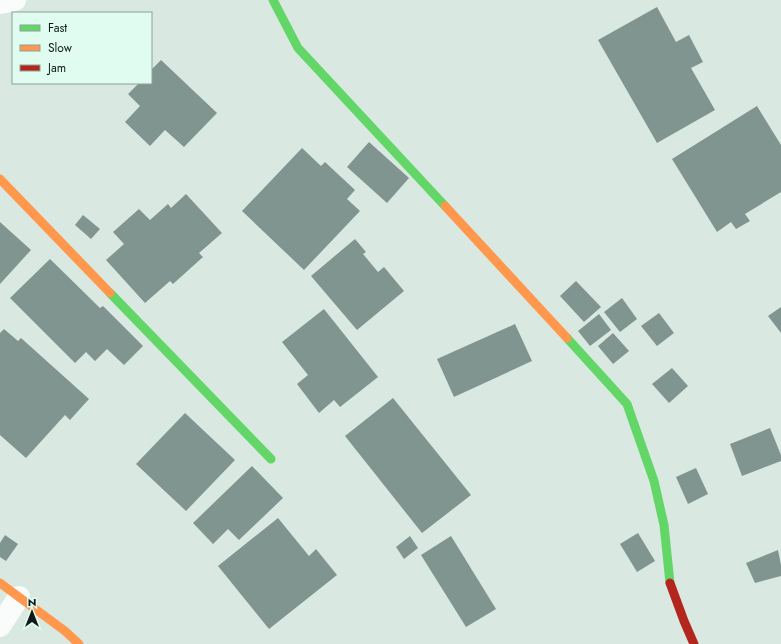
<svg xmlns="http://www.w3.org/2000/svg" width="781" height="644" font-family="Jost,sans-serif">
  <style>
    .building { fill: #809490 }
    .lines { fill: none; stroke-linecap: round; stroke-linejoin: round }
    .street { stroke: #f9fcfb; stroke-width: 22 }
    .fast { stroke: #63d668; stroke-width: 9 }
    .slow { stroke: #ff974d; stroke-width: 9 }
    .jam { stroke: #b3261e; stroke-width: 9 }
  </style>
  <rect width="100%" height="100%" fill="#d9e9e2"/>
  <g class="building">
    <polygon points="657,7 676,42 689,35 703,62 691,68 715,110 657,143 598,40"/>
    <polygon points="161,60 217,113 184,147 165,130 150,146 125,122 140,106 128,94 139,83 151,83 151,70"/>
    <polygon points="757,106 781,145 781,192 745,214 750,221 736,229 731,222 717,232 672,159"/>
    <polygon points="369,142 409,178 387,203 347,167"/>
    <polygon points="302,148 321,166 325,162 355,190 347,199 360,211 304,270 242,211"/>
    <polygon points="186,194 222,233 199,253 203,257 173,284 170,281 145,303 106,260 124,244 113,232 139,209 150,220 168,204 171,208"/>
    <polygon points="83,215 100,229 91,239 75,225"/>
    <polygon points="0,222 31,250 0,284"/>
    <polygon points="355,239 366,252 363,254 378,272 384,267 404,291 357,330 311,276"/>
    <polygon points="50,259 100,308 103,306 143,346 124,365 107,349 95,361 86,352 75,363 10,298"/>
    <polygon points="576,281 601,307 584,322 560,296"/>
    <polygon points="622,298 637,319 620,332 604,312"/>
    <polygon points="781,307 781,333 768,316"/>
    <polygon points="324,309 378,377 340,407 334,400 319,413 297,384 308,375 282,342"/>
    <polygon points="659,313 674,333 657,346 641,326"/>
    <polygon points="599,314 611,330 590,346 578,331"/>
    <polygon points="515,324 532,361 454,397 437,359"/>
    <polygon points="4,329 18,341 21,338 89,399 70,420 65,415 26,458 0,435 0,333"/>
    <polygon points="613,333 629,351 613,364 598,346"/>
    <polygon points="672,368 688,386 669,403 652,384"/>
    <polygon points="393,398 471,495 422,533 345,436"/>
    <polygon points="185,413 235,460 186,511 136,464"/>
    <polygon points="770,428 781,455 781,461 742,476 730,444"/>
    <polygon points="252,466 283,498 239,540 228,529 213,544 193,523"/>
    <polygon points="696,468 708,494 688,504 676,477"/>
    <polygon points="278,518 309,556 316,549 337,575 269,629 218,566"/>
    <polygon points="638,533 655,561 637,572 620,544"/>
    <polygon points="5,535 18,544 6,561 0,557 0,543"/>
    <polygon points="410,536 418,548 404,559 396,547"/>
    <polygon points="451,536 496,609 466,627 421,555"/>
    <polygon points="778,550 781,565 781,576 755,583 746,563"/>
  </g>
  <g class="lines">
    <g class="street">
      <polyline points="0,3 15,0"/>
      <polyline points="0,626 19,597"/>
    </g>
    <g class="fast">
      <polyline points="273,0 298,48 445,206"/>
      <polyline points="110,293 271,459"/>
      <polyline points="567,338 627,404 654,481 664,525 670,583"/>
    </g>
    <g class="slow">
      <polyline points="0,179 110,293"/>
      <polyline points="445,206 567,338"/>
      <polyline points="0,583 65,631 79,644"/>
    </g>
    <polyline class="jam" points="670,583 684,621 694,644"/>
  </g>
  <rect x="12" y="12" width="140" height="72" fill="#e0fcf0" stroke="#8ca198"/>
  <rect x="20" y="25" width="20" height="6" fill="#63d668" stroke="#8ca198"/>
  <text x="48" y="32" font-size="12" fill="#0e1814">Fast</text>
  <rect x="20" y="45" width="20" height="6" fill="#ff974d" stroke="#8ca198"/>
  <text x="48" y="52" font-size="12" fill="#0e1814">Slow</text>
  <rect x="20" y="65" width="20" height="6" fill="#b3261e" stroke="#8ca198"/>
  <text x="48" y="72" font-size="12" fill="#0e1814">Jam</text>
  <g transform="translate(32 612)" stroke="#e0fcf0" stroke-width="3" paint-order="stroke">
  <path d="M0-3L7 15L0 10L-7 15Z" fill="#0e1814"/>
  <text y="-6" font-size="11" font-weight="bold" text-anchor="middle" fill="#0e1814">N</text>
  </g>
</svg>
